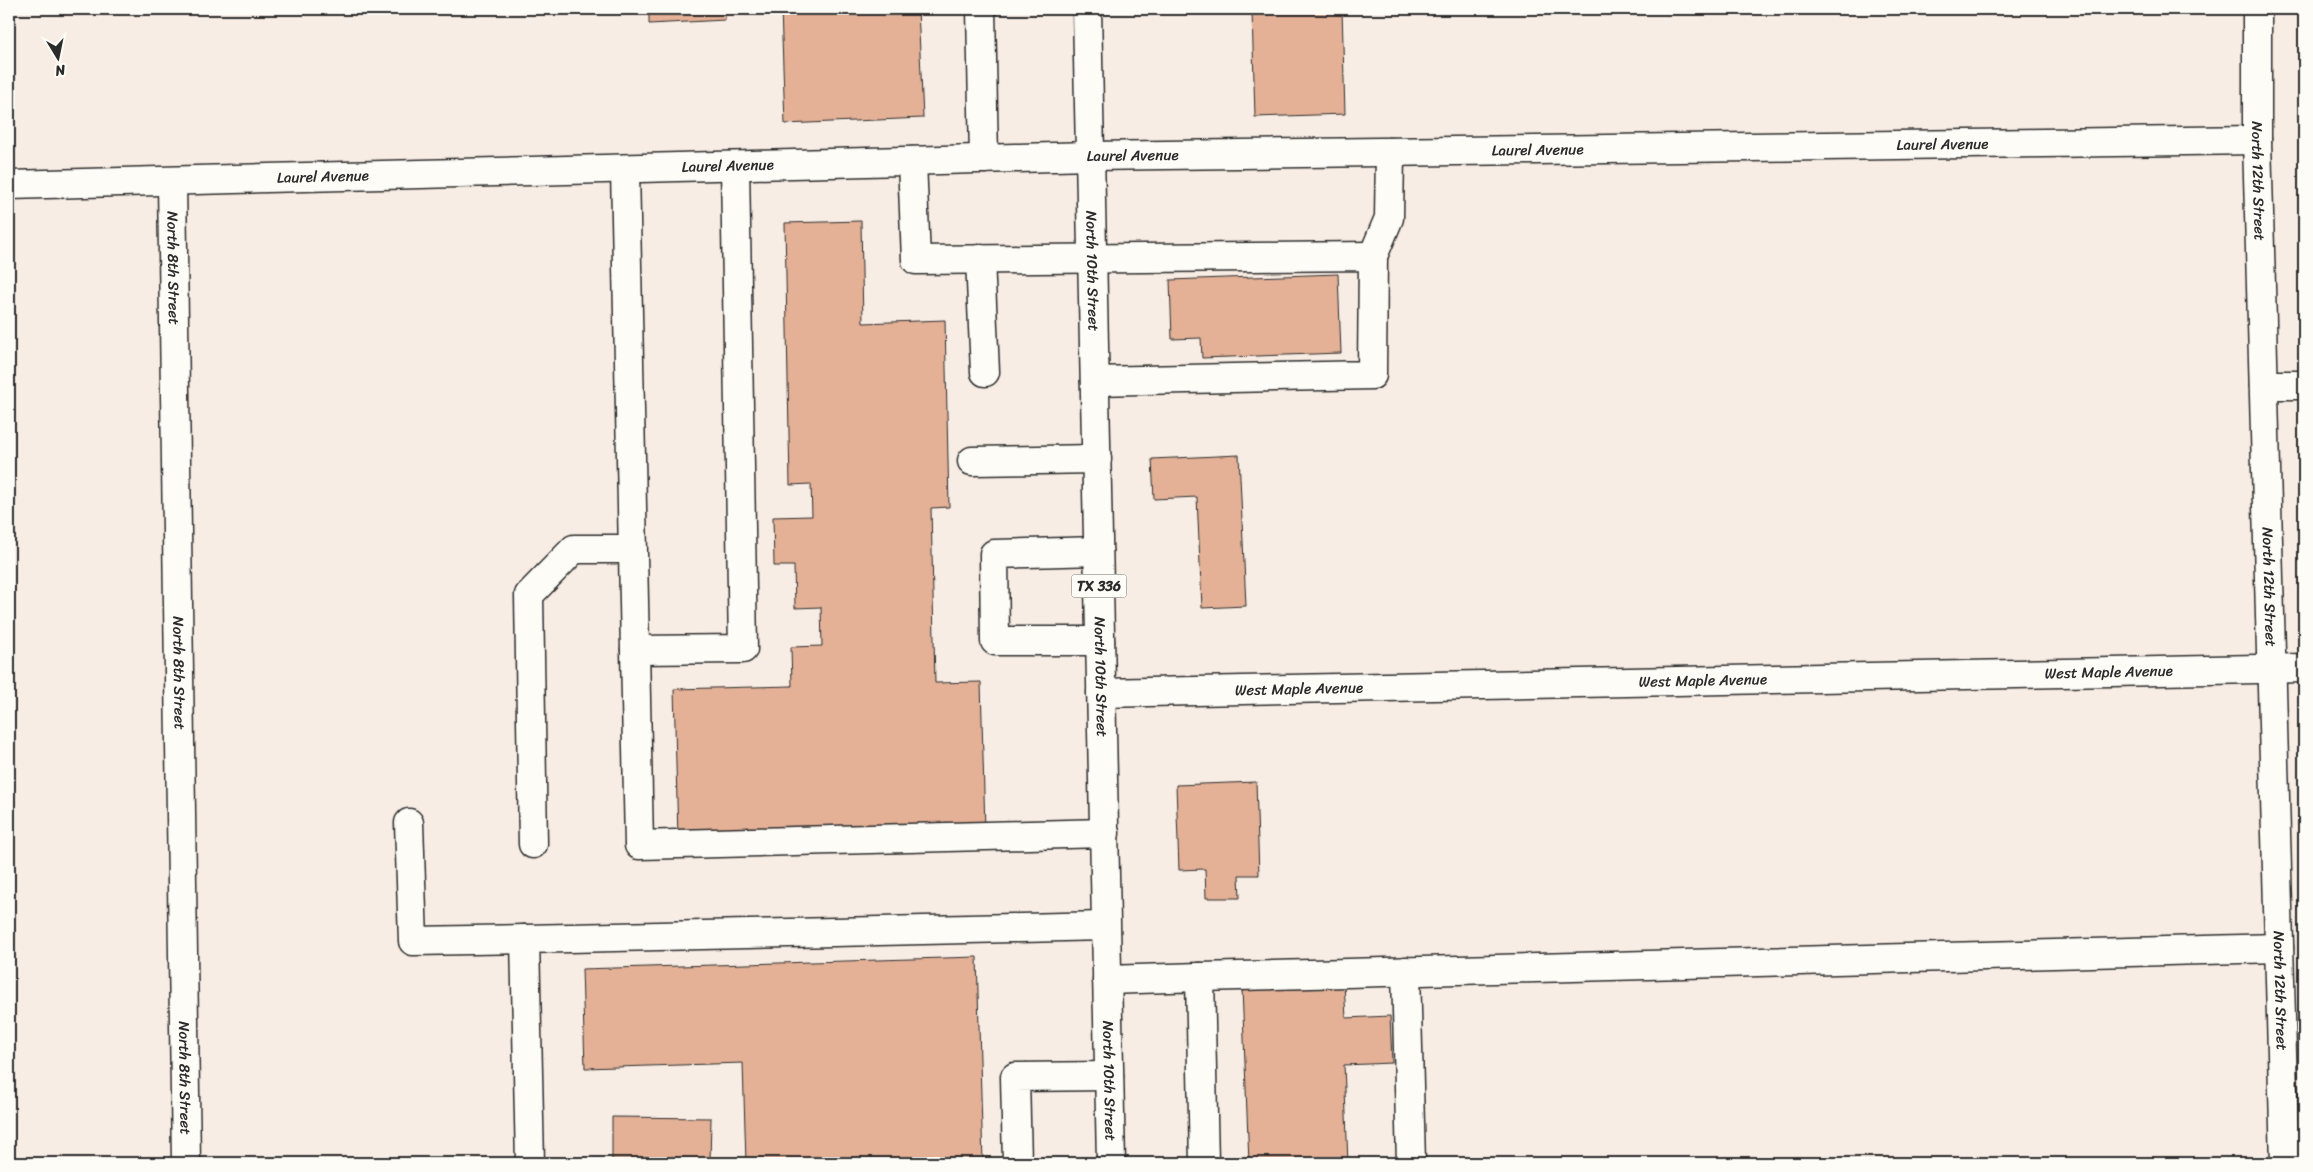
<svg xmlns="http://www.w3.org/2000/svg" width="2313" height="1172" font-family="Sriracha,sans-serif">
  <style>
    .green { fill: #d3e093; stroke: #7f865f }
    .building { fill: #e4b197; stroke: #2b2b2b }
    .lines { fill: none; stroke-linecap: round; stroke-linejoin: round }
    .minor-casing { stroke: #2b2b2b; stroke-width: 31 }
    .major-casing { stroke: #2b2b2b; stroke-width: 31 }
    .minor { stroke: #fdfcf7; stroke-width: 28 }
    .major { stroke: #fdfcf7; stroke-width: 28 }
    .labels { text-anchor: middle; dominant-baseline: central; stroke-width: 4; stroke-linejoin: round; paint-order: stroke }
    .shield { fill: #fdfcf7; stroke: #6a6a68; stroke-width: 1 }
    .shield-label { font-size: 14px; font-weight: bold; fill: #2b2b2b }
    .street-label { font-size: 15px; fill: #2b2b2b; stroke: #fdfcf7 }
  </style>
  <rect width="100%" height="100%" fill="#f8ede4"/>
  <filter id="ink" filterUnits="userSpaceOnUse"><feTurbulence type="fractalNoise" baseFrequency=".02" numOctaves="2"/><feDisplacementMap in="SourceGraphic" scale="10" xChannelSelector="R" yChannelSelector="G"/><feConvolveMatrix kernelMatrix="1 2 1 2 8 2 1 2 1" color-interpolation-filters="sRGB"/></filter>
  <g filter="url(#ink)">
    <polygon class="green" points="2301,128 2304,128 2304,207"/>
    <g class="building">
      <polygon points="649,9 725,9 725,20 649,24"/>
      <polygon points="781,9 918,9 923,118 785,124"/>
      <polygon points="1229,9 1342,9 1345,114 1255,117 1252,12 1229,13"/>
      <polygon points="861,221 863,323 945,320 949,507 931,508 935,683 981,682 985,830 678,838 674,689 792,686 791,647 822,646 821,607 795,608 794,566 774,566 773,517 812,516 811,484 790,485 785,223"/>
      <polygon points="1338,274 1341,353 1202,358 1201,338 1172,339 1170,280"/>
      <polygon points="1239,455 1246,606 1202,608 1197,497 1154,499 1152,459"/>
      <polygon points="1256,782 1259,875 1239,875 1240,898 1206,898 1205,869 1179,870 1176,785"/>
      <polygon points="977,957 983,1163 746,1163 743,1063 585,1068 582,969"/>
      <polygon points="1344,984 1346,1018 1390,1016 1392,1063 1344,1065 1348,1163 1249,1163 1242,988"/>
      <polygon points="612,1117 711,1118 710,1163 612,1163"/>
    </g>
    <g class="lines">
      <defs>
        <g id="minor">
          <polyline points="981,9 984,159"/>
          <path id="s1" d="M2257,9V140L2285,1163"/>
          <polyline points="912,161 916,260 1373,256 1372,375 1095,381"/>
          <polyline points="625,170 635,650 743,649 735,166"/>
          <path id="s2" d="M172,182L186,1163"/>
          <path id="s3" d="M9,185L1090,156L2257,140"/>
          <polyline points="1373,256 1389,218 1390,152"/>
          <polyline points="980,259 985,372"/>
          <polyline points="2264,385 2304,385"/>
          <polyline points="972,461 1097,459"/>
          <polyline points="1098,551 994,554 995,641 1100,641"/>
          <polyline points="635,650 639,845 1105,833"/>
          <path id="s4" d="M1101,693L2304,668"/>
          <polyline points="409,823 413,941 525,939"/>
          <polyline points="533,844 529,595 574,549 632,549"/>
          <polyline points="1406,971 1411,1163"/>
          <polyline points="1200,977 2279,948"/>
          <polyline points="1107,980 1200,977 1204,1163"/>
          <polyline points="530,1163 525,939 1105,926"/>
          <polyline points="1017,1163 1015,1077 1109,1076"/>
        </g>
        <g id="major">
          <path id="s5" d="M1087,9L1111,1163"/>
        </g>
      </defs>
      <use href="#minor" class="minor-casing"/>
      <use href="#major" class="major-casing"/>
      <use href="#minor" class="minor"/>
      <use href="#major" class="major"/>
    </g>
  </g>
  <g class="labels">
    <rect class="shield" x="1071.5" y="574.5" width="55" height="23" rx="4"/>
    <g class="shield-label">
      <text x="1099" y="586">TX 336</text>
    </g>
    <g class="street-label">
      <text stroke="none"><textPath href="#s3" startOffset="1934">Laurel Avenue</textPath></text>
      <text stroke="none"><textPath href="#s3" startOffset="1529">Laurel Avenue</textPath></text>
      <text stroke="none"><textPath href="#s3" startOffset="1124">Laurel Avenue</textPath></text>
      <text stroke="none"><textPath href="#s3" startOffset="719">Laurel Avenue</textPath></text>
      <text stroke="none"><textPath href="#s3" startOffset="314">Laurel Avenue</textPath></text>
      <text stroke="none"><textPath href="#s1" startOffset="172">North 12th Street</textPath></text>
      <text stroke="none"><textPath href="#s2" startOffset="86">North 8th Street</textPath></text>
      <text stroke="none"><textPath href="#s5" startOffset="262">North 10th Street</textPath></text>
      <text stroke="none"><textPath href="#s1" startOffset="578">North 12th Street</textPath></text>
      <text stroke="none"><textPath href="#s4" startOffset="1008">West Maple Avenue</textPath></text>
      <text stroke="none"><textPath href="#s2" startOffset="491">North 8th Street</textPath></text>
      <text stroke="none"><textPath href="#s5" startOffset="668">North 10th Street</textPath></text>
      <text stroke="none"><textPath href="#s4" startOffset="602">West Maple Avenue</textPath></text>
      <text stroke="none"><textPath href="#s4" startOffset="198">West Maple Avenue</textPath></text>
      <text stroke="none"><textPath href="#s1" startOffset="982">North 12th Street</textPath></text>
      <text stroke="none"><textPath href="#s2" startOffset="896">North 8th Street</textPath></text>
      <text stroke="none"><textPath href="#s5" startOffset="1072">North 10th Street</textPath></text>
    </g>
  </g>
  <rect width="2313" height="1172" fill="none" stroke="#fdfcf7" stroke-width="30"/>
  <rect x="15" y="15" width="2283" height="1142" fill="none" stroke="#2b2b2b" stroke-width="2" filter="url(#ink)"/>
  <g transform="translate(58 58) rotate(170)" stroke="#fdfcf7" stroke-width="4" paint-order="stroke">
  <path d="M0-4L9 19L0 12L-9 19Z" fill="#2b2b2b"/>
  <text y="-8" font-size="14" font-weight="bold" text-anchor="middle" fill="#2b2b2b">N</text>
  </g>
</svg>
